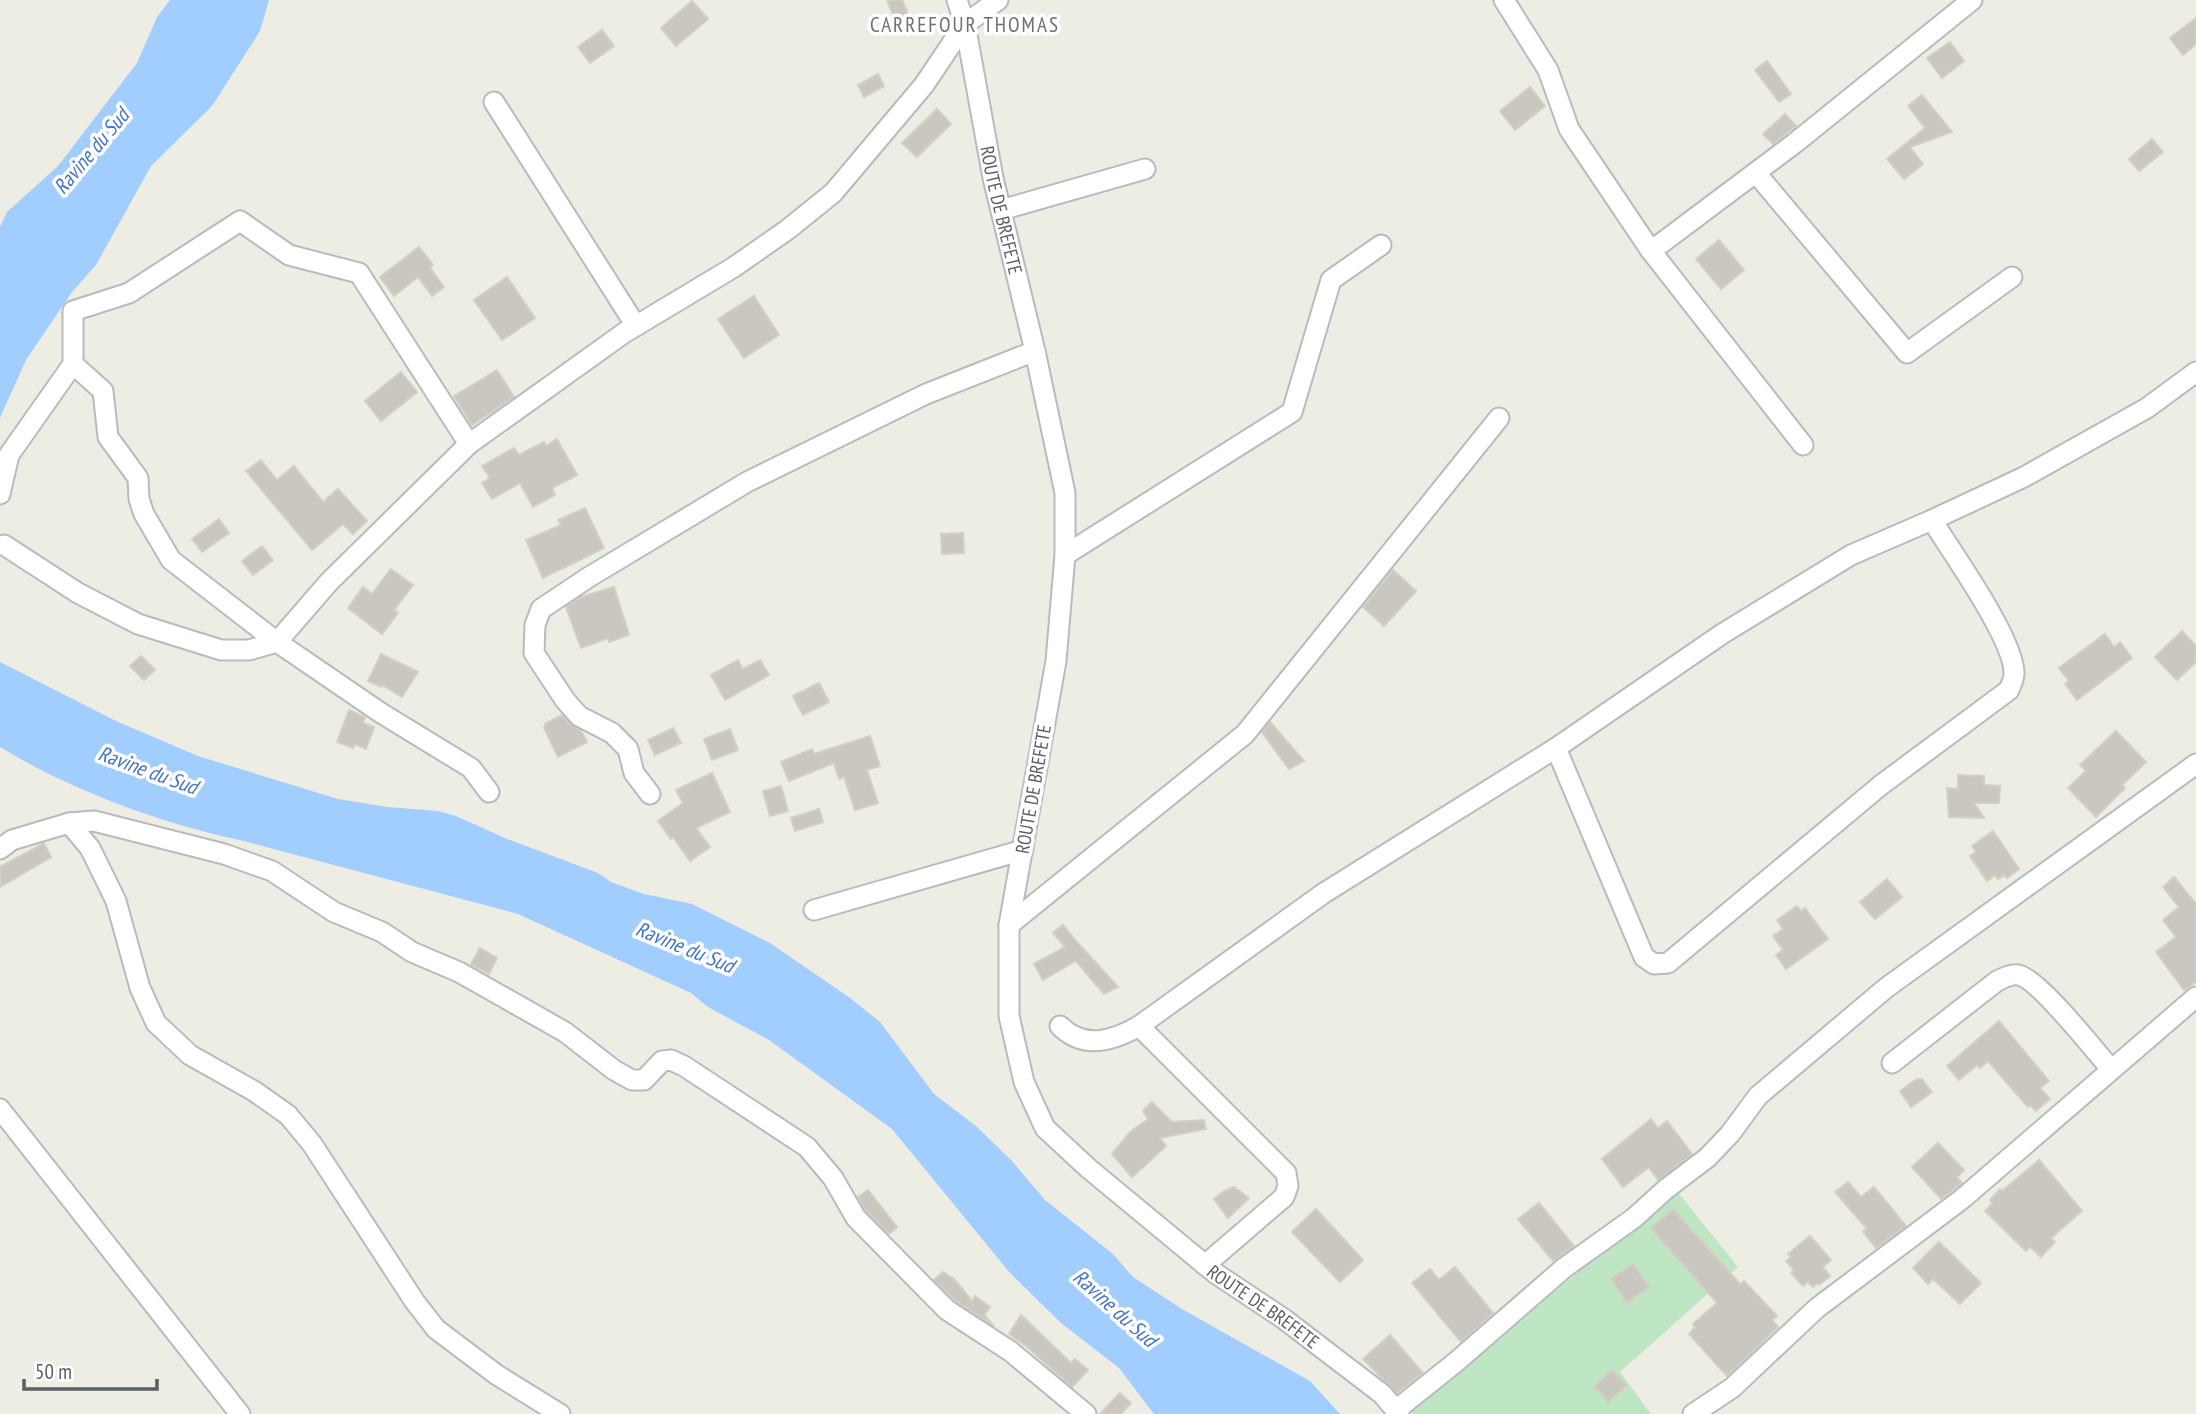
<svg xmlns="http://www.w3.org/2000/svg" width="2196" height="1414" font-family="'PT Sans Narrow',sans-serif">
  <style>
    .green { fill: #bfe6c3 }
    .water { fill: #a2cdff }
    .building { fill: #c9c7c0; stroke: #d3cfc1; stroke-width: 2 }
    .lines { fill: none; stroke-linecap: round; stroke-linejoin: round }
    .minor-casing { stroke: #b8bac0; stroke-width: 23 }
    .minor { stroke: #fff; stroke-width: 19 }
    .labels { text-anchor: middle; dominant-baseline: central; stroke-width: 7; stroke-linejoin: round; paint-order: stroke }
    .street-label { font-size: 19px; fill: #5b5e64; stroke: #fff }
    .neighbourhood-label { font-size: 21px; letter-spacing: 2px; fill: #6c7076; stroke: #fff }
    .water-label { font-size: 21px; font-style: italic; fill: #4275c5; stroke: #fff }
  </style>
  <rect width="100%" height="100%" fill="#eeede3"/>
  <polygon class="green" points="1676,1190 1738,1267 1620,1372 1651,1414 1413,1414 1411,1412"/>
  <g class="water">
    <polygon points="170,0 269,0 260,31 212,106 151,166 96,265 72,292 26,360 0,418 0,227 7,212 58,166 137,63 157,17"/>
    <path d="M0,662L116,721L198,756L338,799L388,807L438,811L456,816L505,838L598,873L611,882L644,894L692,904L770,943L850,998L880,1022L934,1094L976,1126L1012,1161L1045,1200L1113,1254L1133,1277L1182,1309L1310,1381L1340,1414H1154L1119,1368L1061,1323L1010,1273L892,1129L769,1040L708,1007L691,993L518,914L240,840C162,824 68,789 0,747Z"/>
  </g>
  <g class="building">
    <polygon points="887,0 902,0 908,14 895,19"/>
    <polygon points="692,1 708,19 676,46 661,28"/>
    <polygon points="2196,18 2196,44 2183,55 2170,38"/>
    <polygon points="602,30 614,46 590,63 578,47"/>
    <polygon points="1950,42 1964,61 1942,78 1927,58"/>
    <polygon points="1767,61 1791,94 1779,102 1755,70"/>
    <polygon points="878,74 884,86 864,97 858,85"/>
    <polygon points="1530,87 1545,106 1515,130 1500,111"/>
    <polygon points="1922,95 1952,132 1910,147 1923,164 1904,179 1887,159 1925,128 1908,106"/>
    <polygon points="937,109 951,124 917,157 902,143"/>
    <polygon points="1785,114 1796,126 1773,144 1763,134"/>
    <polygon points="2152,139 2163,152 2139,171 2129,159"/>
    <polygon points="1719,240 1744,270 1721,289 1696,259"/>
    <polygon points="419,247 433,265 430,268 444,287 432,296 418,277 394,296 380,277"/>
    <polygon points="507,277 535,318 502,340 474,300"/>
    <polygon points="754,296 779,335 744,358 718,319"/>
    <polygon points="497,370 514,397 472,425 454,396"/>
    <polygon points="401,372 417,392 381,421 365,401"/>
    <polygon points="557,439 577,475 552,488 555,495 533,507 520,483 492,499 482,483 490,478 482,466 514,448 519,455 544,442 546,446"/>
    <polygon points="261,460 277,480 294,466 323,502 338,489 367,521 353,534 343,524 312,550 246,471"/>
    <polygon points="585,508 604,548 543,578 526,540 561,525 558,520"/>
    <polygon points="219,519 229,533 202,552 192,539"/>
    <polygon points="963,533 964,553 942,554 941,534"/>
    <polygon points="262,546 273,560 253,575 242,561"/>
    <polygon points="391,569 413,585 394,610 398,613 382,634 348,608 363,587 372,594"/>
    <polygon points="1393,570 1416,591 1384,626 1363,607"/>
    <polygon points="614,587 629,635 609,642 608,638 581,648 566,607 581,597"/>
    <polygon points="2182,631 2196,646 2196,662 2177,680 2155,657"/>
    <polygon points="2105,634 2114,647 2120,642 2132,658 2077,700 2065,684 2069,681 2059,668"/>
    <polygon points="381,654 418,672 402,697 382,685 381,687 368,681"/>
    <polygon points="141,656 155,670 144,680 130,666"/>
    <polygon points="738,660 743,669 760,660 769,675 725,700 711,675"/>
    <polygon points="819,683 829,702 803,715 793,696"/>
    <polygon points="349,710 365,717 363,723 374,727 366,749 355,744 353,748 337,742"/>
    <polygon points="562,715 570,724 581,731 587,742 558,757 544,728 546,723"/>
    <polygon points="1270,722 1304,761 1289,769 1262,732"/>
    <polygon points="673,728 681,743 655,755 648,740"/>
    <polygon points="730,729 738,750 712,760 704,739"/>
    <polygon points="2116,731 2146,762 2122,785 2125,788 2096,817 2068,788 2086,771 2080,765"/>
    <polygon points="870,736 880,766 867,770 878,803 855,810 844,777 839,779 834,763 789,781 781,762 812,749 814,754"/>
    <polygon points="712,773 730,812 696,828 710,847 690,861 673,837 671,839 658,821 683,803 676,790"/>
    <polygon points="1958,775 1984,776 1984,785 2000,786 1999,803 1974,803 1984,818 1949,817 1947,788 1958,789"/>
    <polygon points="781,786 788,811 770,816 763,791"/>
    <polygon points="819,809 823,822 795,831 791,818"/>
    <polygon points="1993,831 2019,869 2007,878 2005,875 1998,879 1995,875 1987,881 1970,856 1976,852 1972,846"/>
    <polygon points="44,843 51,857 0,887 0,867"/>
    <polygon points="2174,877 2196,904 2196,982 2184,990 2156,952 2176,937 2163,920 2179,907 2163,887"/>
    <polygon points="1887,879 1902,897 1875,919 1860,902"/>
    <polygon points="1797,906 1801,911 1805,908 1828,939 1786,969 1776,955 1783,950 1773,936 1783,929 1777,920"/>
    <polygon points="1063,925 1076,941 1118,987 1104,994 1076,961 1043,980 1034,964 1065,947 1053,933"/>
    <polygon points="480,948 497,958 489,974 471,964"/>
    <polygon points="1999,1021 2049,1081 2040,1088 2050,1099 2036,1111 2030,1105 2028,1107 1988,1061 1980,1068 1977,1065 1959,1080 1947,1066"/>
    <polygon points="1917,1079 1922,1079 1932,1092 1911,1107 1900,1091"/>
    <polygon points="1152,1102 1172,1122 1204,1120 1206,1129 1160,1138 1166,1146 1132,1177 1112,1154 1130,1132 1148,1119 1143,1111"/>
    <polygon points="1651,1119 1658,1128 1667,1121 1692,1154 1658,1180 1649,1167 1623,1187 1602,1159"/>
    <polygon points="1938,1143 1964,1170 1957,1177 1962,1183 1941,1199 1912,1167"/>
    <polygon points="2039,1160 2082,1211 2051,1238 2055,1242 2041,1257 2030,1247 2026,1251 1985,1211 1993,1203 1990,1200 2000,1189 2002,1191"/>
    <polygon points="1848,1182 1861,1197 1874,1187 1906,1226 1876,1248 1863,1232 1867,1229 1835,1192"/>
    <polygon points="1234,1187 1249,1198 1228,1218 1214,1199 1224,1191"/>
    <polygon points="868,1190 897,1227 889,1234 866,1211 858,1197"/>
    <polygon points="1539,1203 1574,1246 1553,1261 1518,1219"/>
    <polygon points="1316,1209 1363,1260 1340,1282 1292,1232"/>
    <polygon points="1673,1209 1740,1284 1744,1281 1777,1316 1772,1320 1778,1327 1727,1376 1689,1334 1695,1327 1693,1324 1717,1303 1651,1228"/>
    <polygon points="1810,1236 1831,1260 1823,1267 1830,1276 1819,1285 1817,1283 1813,1287 1808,1282 1803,1286 1791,1273 1794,1270 1786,1261 1791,1257 1788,1254"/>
    <polygon points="1939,1242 1981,1283 1960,1304 1933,1279 1928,1284 1913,1268"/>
    <polygon points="1633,1264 1649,1287 1627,1303 1611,1279"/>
    <polygon points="1455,1267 1493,1313 1461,1342 1412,1283 1430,1269 1439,1280"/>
    <polygon points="943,1272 955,1280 972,1301 975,1296 990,1307 984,1315 994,1326 955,1300 934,1280"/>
    <polygon points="1021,1315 1071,1363 1075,1359 1088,1370 1072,1387 1027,1347 1009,1334"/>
    <polygon points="1390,1335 1423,1373 1397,1393 1363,1359"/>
    <polygon points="1612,1370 1627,1385 1609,1402 1594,1386"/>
    <polygon points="1120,1393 1131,1403 1121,1414 1100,1414"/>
  </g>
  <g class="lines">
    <defs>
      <g id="minor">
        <path id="s1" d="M957,0L965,24L993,178L1035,351L1065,493V555L1056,661L1009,925V1016L1024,1082L1045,1128L1088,1168L1215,1273L1284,1319L1382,1394L1399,1414"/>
        <polyline points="1504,0 1548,70 1569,129 1651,251 1803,445"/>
        <polyline points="494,102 636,326"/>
        <polyline points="1756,173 1907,353 2012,277"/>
        <polyline points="1001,210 1145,169"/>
        <polyline points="1651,251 1795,143 1972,0"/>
        <polyline points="73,364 103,391 108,437 138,478 139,499 144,514 171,560 277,642 381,713 471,768 489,792"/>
        <polyline points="0,494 9,455 73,364 73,311 129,293 240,221 289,255 359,273 469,444"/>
        <polyline points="4,545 78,593 138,624 221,650 249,650 277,642 329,582 469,444 624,333 734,267 787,230 833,193 924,85 965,24 998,0"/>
        <polyline points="1065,555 1292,412 1331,280 1381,245"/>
        <path d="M1556,748L1644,957L1654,964L1668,963L1881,785L2009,690C2011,685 2014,679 2014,674C2015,640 1952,553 1932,520L2024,477L2147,408L2196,372"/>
        <polyline points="650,794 634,773 628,749 612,733 579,716 565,700 534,653 535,625 541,609 589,577 747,482 926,394 1035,351"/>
        <polyline points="69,823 94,821 224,854 272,871 334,912 382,932 412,952 459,972 565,1032 614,1070 632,1080 644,1080 662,1061 671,1060 684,1066 807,1147 833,1178 856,1218 947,1310 1010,1351 1086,1414"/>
        <polyline points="0,849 12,840 69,823 90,848 116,901 140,988 156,1023 190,1055 254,1091 288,1115 312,1144 415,1302 436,1329 497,1375 560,1414"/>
        <polyline points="814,910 1023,850"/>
        <polyline points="1009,925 1245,734 1499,418"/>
        <path d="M1060,1026C1084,1050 1113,1041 1139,1026"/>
        <path d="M1892,1063L1997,981C2003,978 2011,974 2018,975C2037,977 2095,1051 2111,1069"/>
        <polyline points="0,1109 240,1414"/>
        <polyline points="1205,1265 1284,1197 1288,1186 1286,1173 1139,1026 1324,893 1556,748 1722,634 1851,555 1932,520"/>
        <polyline points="1396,1410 1456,1362 1564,1268 1634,1218 1666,1189 1707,1158 1730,1134 1758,1096 1886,988 2196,764"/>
        <polyline points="1693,1414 1732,1388 1817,1308 1962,1199 2196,997"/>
      </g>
    </defs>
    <use href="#minor" class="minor-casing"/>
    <use href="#minor" class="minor"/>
  </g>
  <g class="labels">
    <g class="street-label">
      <text stroke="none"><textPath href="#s1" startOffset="215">ROUTE DE BREFETE</textPath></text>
      <text transform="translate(1033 789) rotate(-80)">ROUTE DE BREFETE</text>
      <text stroke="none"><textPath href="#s1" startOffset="1433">ROUTE DE BREFETE</textPath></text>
    </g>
    <g class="neighbourhood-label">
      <text x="965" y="24">CARREFOUR THOMAS</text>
    </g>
    <g class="water-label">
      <text transform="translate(91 151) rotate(-50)">Ravine du Sud</text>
      <text transform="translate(148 770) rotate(20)">Ravine du Sud</text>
      <text transform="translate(685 947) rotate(22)">Ravine du Sud</text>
      <text transform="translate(1115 1308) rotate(42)">Ravine du Sud</text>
    </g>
  </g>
  <path d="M24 1379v10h133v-10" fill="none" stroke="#5b5e64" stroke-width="3.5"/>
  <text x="35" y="1379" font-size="21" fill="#5b5e64" stroke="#ffffff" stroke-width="5" paint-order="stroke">50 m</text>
</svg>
